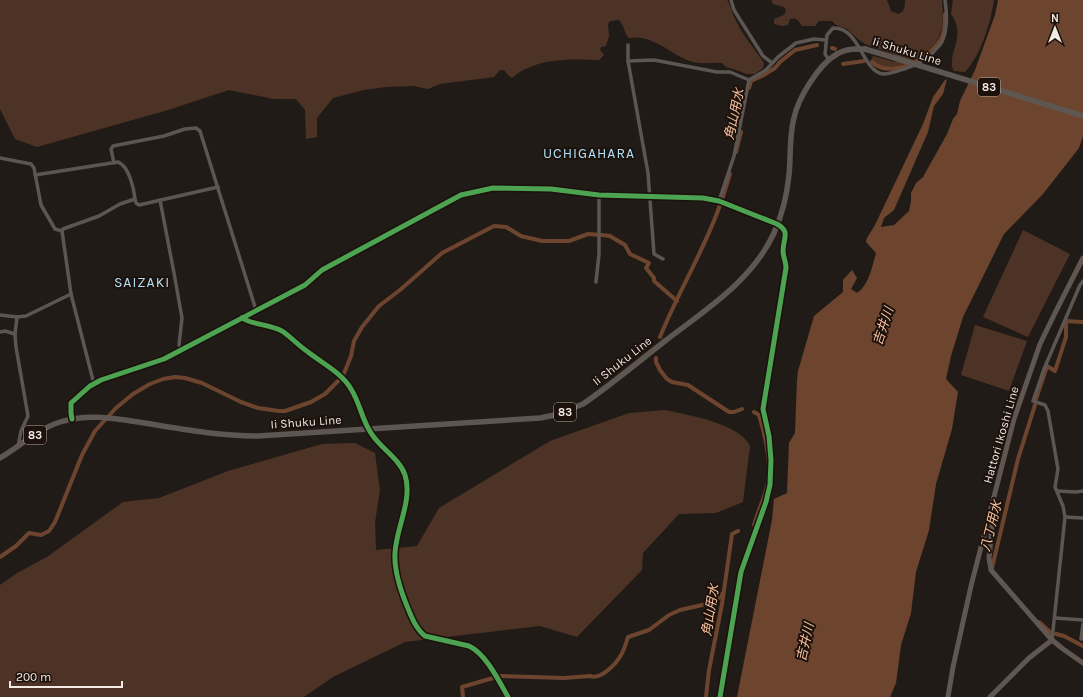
<svg xmlns="http://www.w3.org/2000/svg" width="1083" height="697" font-family="Karla,'Noto Sans JP',sans-serif">
  <style>
    .green { fill: #4d3325 }
    .water { fill: #6d452f }
    .lines { fill: none; stroke-linecap: round; stroke-linejoin: round }
    .canal { stroke: #6d452f; stroke-width: 4 }
    .street { stroke: #5c5652; stroke-width: 3.5 }
    .secondary { stroke: #605753; stroke-width: 5 }
    .primary { stroke: #5e5651; stroke-width: 5.5 }
    .primary-bridge { stroke: #5e5651; stroke-width: 5.5 }
    .cycleway-casing { stroke: #1c110b; stroke-width: 8 }
    .cycleway { stroke: #4ca352; stroke-width: 5 }
    .labels { text-anchor: middle; dominant-baseline: central; stroke-width: 4; stroke-linejoin: round; paint-order: stroke }
    .shield { fill: #1c110b; stroke: #b2a9a4; stroke-width: 1 }
    .shield-label { font-size: 11px; font-weight: bold; fill: #f2eae5 }
    .street-label { font-size: 12px; fill: #f2eae5; stroke: #1c110b }
    .water-label { font-size: 13px; font-style: italic; fill: #fac1a1; stroke: #1c110b }
    .quarter-label { font-size: 14px; letter-spacing: 1px; fill: #b0e0f9; stroke: #1c110b }
  </style>
  <rect width="100%" height="100%" fill="#211b17"/>
  <g class="green">
    <path d="M0,0H727L729,3L733,15L742,32L764,63L763,68L755,74H747L736,70L726,67L722,63C711,62 701,65 690,61C670,54 653,34 629,38C624,34 625,26 619,20L610,21L608,24L609,36L606,46L601,47L600,50L604,55L599,60C577,59 548,58 528,68C522,70 517,74 512,78L508,75L504,70H500L494,77L440,84L428,89L413,86L386,87L364,90L333,98L317,118V137L306,139L305,110L296,99H274L229,90L168,110L37,147L15,139L0,109Z"/>
    <path d="M771,0H887L891,11L898,14C905,12 905,6 905,0H942C943,12 944,25 939,37C933,52 901,69 885,68C879,67 875,63 871,60L873,56L895,62L896,55L865,44L859,40L847,29L836,25L832,21H819L815,26H802C798,20 797,17 790,19L788,25L783,26L774,24V19L784,15L786,10L784,7L773,4Z"/>
    <path d="M953,0H993L994,1C990,24 981,55 965,72L954,71C945,56 968,36 951,14Z"/>
    <polygon points="1023,230 1070,254 1028,337 983,317"/>
    <polygon points="975,325 1027,341 1009,391 961,375"/>
    <path d="M665,410C688,415 739,423 750,446L743,502L716,513L679,514L643,553L642,570L577,637L540,626L405,642L333,677L304,697H0V585L17,573L47,557L123,502L159,498L228,471L322,444L355,443L375,453L380,490L375,523L376,550L417,546L439,508L550,441L629,413Z"/>
  </g>
  <path class="water" d="M998,0H1083V136L1079,148L1043,194L1004,234L963,317L951,356L946,379L958,392L952,429L936,484L929,530L916,572L911,613L901,645L896,683L890,697H737L772,520L774,499L787,493L789,443L795,433L797,380L798,371L814,316L843,292V280L852,270L857,278L851,289L857,293C869,285 872,267 876,253L866,242L867,238L875,225L923,124L933,97L945,80L947,79L943,94L934,106L928,132L894,210L884,218L881,227L894,225L909,211L911,201V193L916,183L923,177L947,134L953,119L957,114L960,101L975,70L995,15Z"/>
  <g class="lines">
    <g class="canal">
      <polyline points="832,48 835,49"/>
      <path d="M872,62C891,80 930,58 941,39C945,32 945,22 945,14"/>
      <polyline points="843,64 864,61"/>
      <polyline points="749,88 751,81 762,76 775,68 780,62 795,50 817,45"/>
      <polyline points="736,152 741,132"/>
      <polyline points="722,200 730,174"/>
      <path d="M660,337C678,292 704,251 720,205"/>
      <polyline points="656,358 656,362 660,370 667,379 672,382 688,385 729,412 734,412 742,409"/>
      <polyline points="1036,399 1047,366 1055,371 1066,337 1066,321 1083,322"/>
      <path d="M754,525C758,511 765,497 768,483C772,462 765,435 759,415L754,412"/>
      <polyline points="0,557 16,546 29,533 41,535 49,531 55,522 82,455 95,431 116,408 133,394 150,384 163,379 175,377 185,378 202,383 241,402 258,408 279,411 285,411 311,402 325,394 343,376 351,356 354,341 362,327 379,306 400,290 442,253 494,226 506,227 521,236 542,241 569,241 588,234 602,235 610,236 625,245 630,254 649,263 646,268 654,278 654,281 677,301"/>
      <polyline points="992,568 1018,459 1035,405"/>
      <polyline points="1039,622 1050,632"/>
      <polyline points="1056,634 1064,636 1083,646"/>
      <path d="M463,697L462,687L500,676L564,678L590,676C601,680 616,664 621,655C624,650 626,643 628,637L649,630L669,615L680,610L711,603L716,601L723,593"/>
      <polyline points="706,697 709,670 722,604 732,534 738,531"/>
    </g>
    <g class="street">
      <polyline points="731,0 734,10 763,56 772,63"/>
      <polyline points="628,45 628,61"/>
      <path d="M829,60L825,54L827,35L833,28C860,27 862,71 883,74C890,74 898,71 904,69C918,65 931,56 940,45C948,34 947,13 945,0"/>
      <polyline points="749,80 766,70 778,57 796,43 814,39 826,40"/>
      <polyline points="0,158 31,164 34,168 41,205 55,229 62,231 63,229 99,216 120,204 135,199 136,203 139,205 218,187"/>
      <polyline points="114,163 111,149 113,146 164,136 185,129 196,128 200,131 256,310"/>
      <path d="M35,175L118,162C129,166 134,189 135,199"/>
      <polyline points="160,200 174,273 182,318 179,345 181,349"/>
      <polyline points="435,209 461,195 493,188 551,189 599,195 710,199 726,204 777,224"/>
      <polyline points="62,231 71,294 94,384"/>
      <polyline points="663,259 654,254 648,173 628,61 654,60 717,72 730,72 749,80 734,156 719,201"/>
      <polyline points="596,282 599,254 599,195"/>
      <polyline points="0,315 17,317 26,316 71,294"/>
      <polyline points="17,317 15,334 16,347 28,416 21,431 18,447"/>
      <polyline points="0,332 5,331 15,334"/>
      <polyline points="101,380 164,359 305,285"/>
      <path d="M406,476C410,502 397,526 395,551C393,569 400,589 406,605C411,616 416,629 425,636L469,646C486,654 499,681 508,697"/>
      <polyline points="1057,491 1076,492 1083,491"/>
      <polyline points="1065,517 1083,518"/>
      <polyline points="1055,618 1083,620"/>
      <polyline points="1083,624 1081,639 1083,639"/>
      <polyline points="1052,640 1065,517 1063,506 1055,487 1058,469 1048,411 1045,405 1033,401 1044,369 1080,285 1083,281"/>
    </g>
    <g class="secondary">
      <polyline points="305,285 322,270 435,209"/>
      <polyline points="242,318 246,320 266,325 282,331 343,379 351,389 371,433 377,442 396,461 406,476"/>
      <polyline points="72,419 71,413 71,403 90,386 101,380"/>
      <polyline points="994,507 989,558 991,570 1052,640 1063,649 1083,663"/>
      <path d="M720,697L741,572L766,502L770,485L771,460L769,436L763,409L786,268C786,262 783,256 783,251C783,238 791,232 777,224"/>
      <polyline points="948,697 953,667 971,586 1014,419 1040,344 1055,313 1083,258"/>
      <polyline points="990,697 1029,658 1052,640"/>
    </g>
    <g class="primary">
      <polyline points="865,49 895,58"/>
      <path d="M0,458C20,446 38,429 60,422C91,412 121,420 151,424C187,430 222,436 258,436L540,418L555,415L583,404C612,384 638,362 665,341C705,310 752,281 774,233C782,215 787,195 789,175C791,156 789,136 794,118C798,98 819,64 837,54C844,50 850,49 857,49"/>
    </g>
    <g class="primary-bridge">
      <polyline points="857,49 865,49"/>
      <polyline points="895,58 1083,116"/>
    </g>
    <defs>
      <g id="cycleway">
        <path d="M242,318C253,325 269,324 282,331C291,337 299,346 308,352C322,363 342,373 351,389C360,403 362,420 371,433C380,448 400,459 405,475C413,500 396,528 395,553C394,571 400,589 407,606C411,616 416,629 425,636L469,646C486,654 499,681 508,697"/>
        <path d="M72,419L71,413V403L90,386L101,380L164,359L305,285L322,270L461,195L493,188L551,189L599,195L703,198L719,201L777,224C791,232 783,238 783,251C783,256 786,262 786,268L763,409L769,436L771,460L770,485L766,502L741,572L720,697"/>
      </g>
    </defs>
    <use href="#cycleway" class="cycleway-casing"/>
    <use href="#cycleway" class="cycleway"/>
  </g>
  <g class="labels">
    <g class="shield">
      <rect x="978" y="78" width="22" height="18" rx="3"/>
      <rect x="554" y="403" width="22" height="18" rx="3"/>
      <rect x="24" y="426" width="22" height="18" rx="3"/>
    </g>
    <g class="shield-label">
      <text x="989" y="87">83</text>
      <text x="565" y="412">83</text>
      <text x="35" y="435">83</text>
    </g>
    <g class="street-label">
      <text transform="translate(907 51) rotate(17)">Ii Shuku Line</text>
      <text transform="translate(622 361) rotate(-38)">Ii Shuku Line</text>
      <text transform="translate(306 422) rotate(-4)">Ii Shuku Line</text>
      <text transform="translate(1001 435) rotate(-74)">Hattori Ikoshi Line</text>
    </g>
    <g class="water-label">
      <text transform="translate(734 114) rotate(-78)">角山用水</text>
      <text transform="translate(883 326) rotate(-72)">吉井川</text>
      <text transform="translate(991 526) rotate(-76)">八丁用水</text>
      <text transform="translate(710 610) rotate(-81)">角山用水</text>
      <text transform="translate(805 642) rotate(-77)">吉井川</text>
    </g>
    <g class="quarter-label">
      <text x="589" y="153">UCHIGAHARA</text>
      <text x="142" y="282">SAIZAKI</text>
    </g>
  </g>
  <g transform="translate(1055 28)" stroke="#1c110b" stroke-width="3" paint-order="stroke">
  <path d="M0-3L7 15L0 10L-7 15Z" fill="#f2eae5"/>
  <text y="-6" font-size="11" font-weight="bold" text-anchor="middle" fill="#f2eae5">N</text>
  </g>
  <path d="M10 681v6h112v-6" fill="none" stroke="#f2eae5" stroke-width="2"/>
  <text x="16" y="681" font-size="12" fill="#f2eae5" stroke="#1c110b" stroke-width="3" paint-order="stroke">200 m</text>
</svg>
